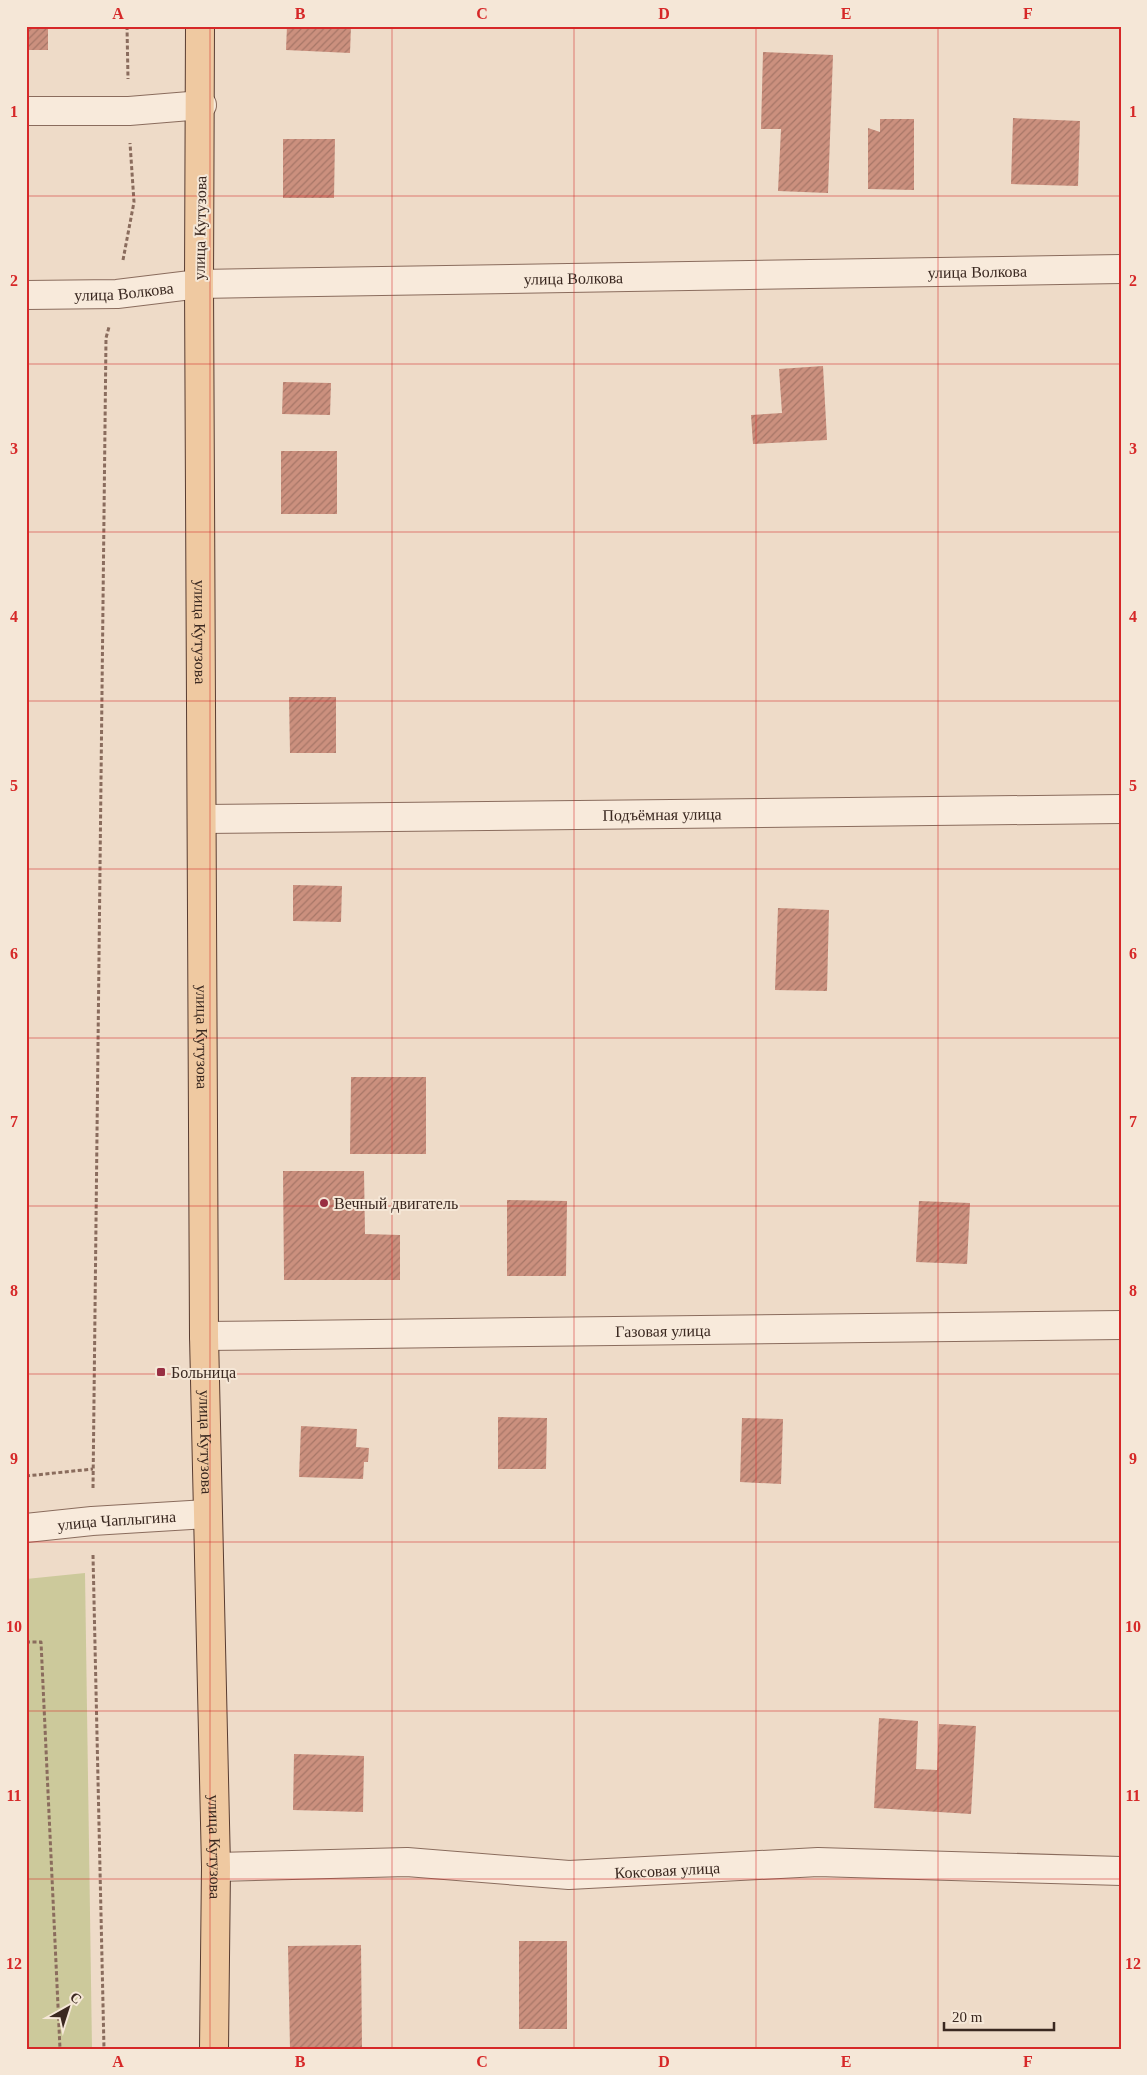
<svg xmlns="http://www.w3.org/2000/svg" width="1147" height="2075" font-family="'Times New Roman',serif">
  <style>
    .park { fill: #ccc99b }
    .building { fill: url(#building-hatch) }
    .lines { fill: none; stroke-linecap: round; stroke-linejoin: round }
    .minor-casing { stroke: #8a6c5d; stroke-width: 30 }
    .major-casing { stroke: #583c31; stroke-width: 30 }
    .path { stroke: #8a6c5d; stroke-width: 3; stroke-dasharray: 4 2.5; stroke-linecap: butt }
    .minor { stroke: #f8eadb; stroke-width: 28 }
    .major { stroke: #efc9a1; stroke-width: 28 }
    .grid { fill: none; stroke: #d62828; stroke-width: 1; stroke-opacity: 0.55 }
    .poi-dot { fill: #982e42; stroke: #f5e7d7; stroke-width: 2 }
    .labels { text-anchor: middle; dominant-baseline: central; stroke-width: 4; stroke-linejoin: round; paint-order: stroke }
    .street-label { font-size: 16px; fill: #3a2820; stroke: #f5e7d7 }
    .poi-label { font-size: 16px; fill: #3a2820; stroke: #f5e7d7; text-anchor: start }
    .neatline { fill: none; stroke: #d62828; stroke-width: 2 }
    .grid-label { font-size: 16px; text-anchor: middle; font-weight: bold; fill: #d62828 }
  </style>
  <defs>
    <pattern id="building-hatch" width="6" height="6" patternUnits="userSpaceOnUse" patternTransform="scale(1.25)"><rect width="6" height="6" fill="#cb907e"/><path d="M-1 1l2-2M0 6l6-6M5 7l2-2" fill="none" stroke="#a67667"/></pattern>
  </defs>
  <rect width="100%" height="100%" fill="#eedbc8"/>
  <polygon class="park" points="85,1573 92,2049 26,2049 26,1579"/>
  <g class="building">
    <rect x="26" y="26" width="22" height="24"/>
    <polygon points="287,26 351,26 350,53 286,50"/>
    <polygon points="763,52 833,55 828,193 778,191 781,129 761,129"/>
    <polygon points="1013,118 1080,121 1078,186 1011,184"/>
    <polygon points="880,119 914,119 914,190 868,189 868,128 880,132"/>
    <polygon points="283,139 335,139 334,198 283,198"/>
    <rect x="26" y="191" width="2" height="39"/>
    <polygon points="823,366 827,440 753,444 751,415 782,413 779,369"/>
    <polygon points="283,382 331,383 330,415 282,414"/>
    <rect x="281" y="451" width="56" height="63"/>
    <polygon points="289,697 336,697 336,753 290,753"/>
    <polygon points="293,885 342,886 341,922 293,921"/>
    <polygon points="778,908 829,910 827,991 775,990"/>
    <polygon points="351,1077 426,1077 426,1154 350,1154"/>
    <polygon points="283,1171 364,1171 365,1234 400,1235 400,1280 284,1280"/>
    <polygon points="507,1200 567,1201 566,1276 507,1276"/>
    <polygon points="919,1201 970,1203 967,1264 916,1262"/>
    <polygon points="498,1417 547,1418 546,1469 498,1469"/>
    <polygon points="742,1418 783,1419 781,1484 740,1482"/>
    <polygon points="301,1426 357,1429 356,1447 369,1448 368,1462 364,1462 363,1479 299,1477"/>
    <polygon points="879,1718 918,1721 916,1769 937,1770 939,1724 976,1726 971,1814 874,1808"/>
    <polygon points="294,1754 364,1756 363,1812 293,1810"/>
    <rect x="519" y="1941" width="48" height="88"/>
    <polygon points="361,1945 362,2049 290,2049 288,1946"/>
  </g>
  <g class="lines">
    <defs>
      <g id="minor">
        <polyline points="26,111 129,111 202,105"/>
        <path id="s1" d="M26,295L117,294L199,284L1121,269"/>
        <path id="s2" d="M203,819L1121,809"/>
        <path id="s3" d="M204,1336L1121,1325"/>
        <path id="s4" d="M26,1528L92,1521L207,1514"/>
        <path id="s5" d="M216,1867L407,1862L569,1875L818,1862L1121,1871"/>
      </g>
      <g id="major">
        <path id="s6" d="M200,26L199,284L204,1336L216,1867L214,2049"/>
      </g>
    </defs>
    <use href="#minor" class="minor-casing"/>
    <use href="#major" class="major-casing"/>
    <g class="path">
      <polyline points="127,26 128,79"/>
      <polyline points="123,260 134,202 130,143"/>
      <polyline points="26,1476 93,1469"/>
      <polyline points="93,1488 106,338 109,327"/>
      <polyline points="93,1555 104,2049"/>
      <polyline points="26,1642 41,1642 60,2049"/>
    </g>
    <use href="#minor" class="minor"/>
    <use href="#major" class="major"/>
  </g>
  <path class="grid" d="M210,26V2049M392,26V2049M574,26V2049M756,26V2049M938,26V2049M26,196H1121M26,364H1121M26,532H1121M26,701H1121M26,869H1121M26,1038H1121M26,1206H1121M26,1374H1121M26,1542H1121M26,1711H1121M26,1879H1121"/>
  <g class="poi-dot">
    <circle cx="324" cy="1203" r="5"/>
    <rect x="156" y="1367" width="10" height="10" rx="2.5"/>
  </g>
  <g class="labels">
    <g class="street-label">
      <text transform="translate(200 228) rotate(-89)">улица Кутузова</text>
      <text stroke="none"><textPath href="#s1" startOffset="952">улица Волкова</textPath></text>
      <text stroke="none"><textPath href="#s1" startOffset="548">улица Волкова</textPath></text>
      <text stroke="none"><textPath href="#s1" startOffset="98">улица Волкова</textPath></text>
      <text stroke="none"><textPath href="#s6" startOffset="606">улица Кутузова</textPath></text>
      <text stroke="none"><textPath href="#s2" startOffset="459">Подъёмная улица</textPath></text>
      <text stroke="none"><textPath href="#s6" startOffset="1011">улица Кутузова</textPath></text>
      <text stroke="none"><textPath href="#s3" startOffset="459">Газовая улица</textPath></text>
      <text stroke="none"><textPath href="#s6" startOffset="1416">улица Кутузова</textPath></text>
      <text stroke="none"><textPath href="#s4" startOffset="91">улица Чаплыгина</textPath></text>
      <text stroke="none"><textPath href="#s6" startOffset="1821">улица Кутузова</textPath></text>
      <text stroke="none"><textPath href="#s5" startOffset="452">Коксовая улица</textPath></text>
    </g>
    <g class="poi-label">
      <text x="334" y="1203">Вечный двигатель</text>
      <text x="171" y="1372">Больница</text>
    </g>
  </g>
  <rect width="1147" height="2075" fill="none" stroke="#f5e7d7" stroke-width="55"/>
  <g transform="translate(68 2008) rotate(39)" stroke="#f5e7d7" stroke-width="4" paint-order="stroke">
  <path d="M0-4L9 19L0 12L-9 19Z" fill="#3a2820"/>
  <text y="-8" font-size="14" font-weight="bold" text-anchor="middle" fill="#3a2820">С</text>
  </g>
  <path d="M944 2022v8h110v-8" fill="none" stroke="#3a2820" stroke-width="2.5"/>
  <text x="952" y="2022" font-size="15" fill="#3a2820" stroke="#f5e7d7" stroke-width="4" paint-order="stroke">20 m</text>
  <rect x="28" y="28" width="1092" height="2020" class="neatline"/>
  <g class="grid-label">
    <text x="118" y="19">A</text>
    <text x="300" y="19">B</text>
    <text x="482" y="19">C</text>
    <text x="664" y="19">D</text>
    <text x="846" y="19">E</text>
    <text x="1028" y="19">F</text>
    <text x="14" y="117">1</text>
    <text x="1133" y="117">1</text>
    <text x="14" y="286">2</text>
    <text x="1133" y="286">2</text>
    <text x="14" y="454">3</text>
    <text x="1133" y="454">3</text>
    <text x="14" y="622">4</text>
    <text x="1133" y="622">4</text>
    <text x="14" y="791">5</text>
    <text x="1133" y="791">5</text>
    <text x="14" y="959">6</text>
    <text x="1133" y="959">6</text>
    <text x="14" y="1127">7</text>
    <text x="1133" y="1127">7</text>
    <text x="14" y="1296">8</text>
    <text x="1133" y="1296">8</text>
    <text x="14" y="1464">9</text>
    <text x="1133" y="1464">9</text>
    <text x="14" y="1632">10</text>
    <text x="1133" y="1632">10</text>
    <text x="14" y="1801">11</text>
    <text x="1133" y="1801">11</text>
    <text x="14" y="1969">12</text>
    <text x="1133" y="1969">12</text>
    <text x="118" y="2067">A</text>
    <text x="300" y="2067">B</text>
    <text x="482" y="2067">C</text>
    <text x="664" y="2067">D</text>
    <text x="846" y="2067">E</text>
    <text x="1028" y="2067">F</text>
  </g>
</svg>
